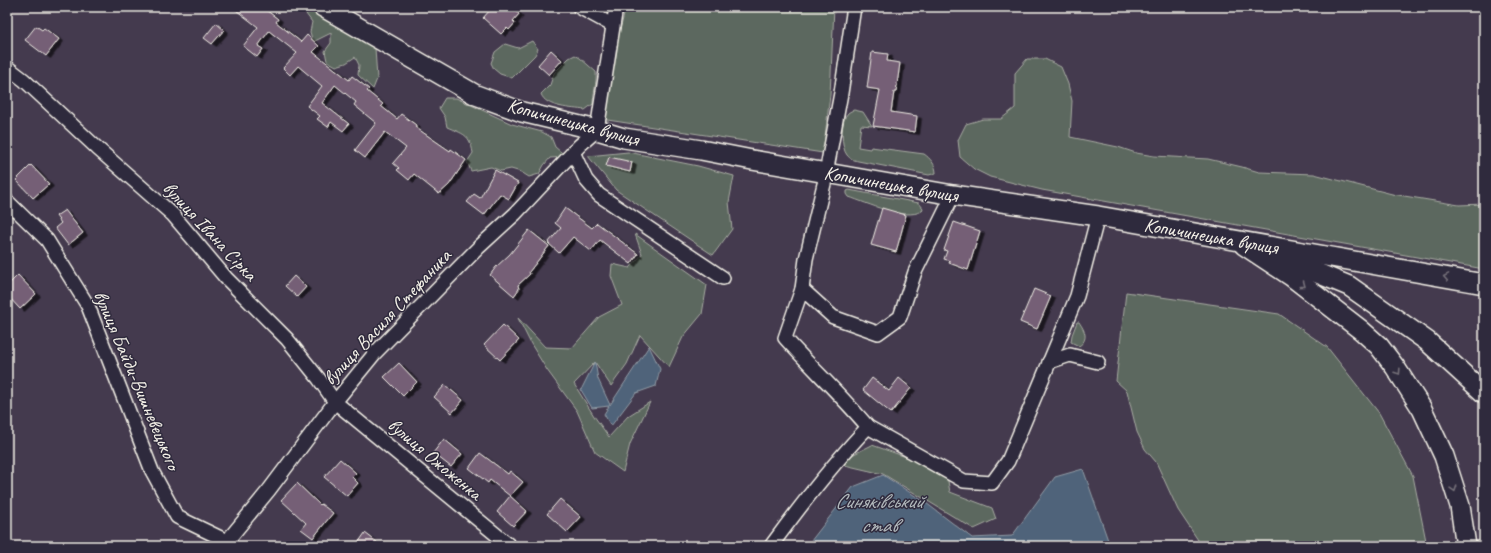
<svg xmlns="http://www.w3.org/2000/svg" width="1491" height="553" font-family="Caveat,sans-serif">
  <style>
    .green { fill: #5c685e; stroke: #a8aca3 }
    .water { fill: #4f647a; stroke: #919ca6 }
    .building { fill: #755f76; stroke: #f4f1e8; filter: url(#shadow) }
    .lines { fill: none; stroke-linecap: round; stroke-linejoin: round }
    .street-casing { stroke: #f4f1e8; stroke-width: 16 }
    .secondary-casing { stroke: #f4f1e8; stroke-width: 22 }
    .street { stroke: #2f2a3d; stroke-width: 13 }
    .secondary { stroke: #2f2a3d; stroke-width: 19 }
    .oneway { stroke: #747079 }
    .labels { text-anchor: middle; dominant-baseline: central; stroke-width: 3; stroke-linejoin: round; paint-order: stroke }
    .street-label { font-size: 20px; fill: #f4f1e8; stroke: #2f2a3d }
    .water-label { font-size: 21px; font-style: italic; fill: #b2b9bc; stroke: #2f2a3d }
  </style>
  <defs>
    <filter id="shadow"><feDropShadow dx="4.5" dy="2.5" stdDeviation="0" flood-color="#0009"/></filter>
  </defs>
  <rect width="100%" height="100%" fill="#443a4e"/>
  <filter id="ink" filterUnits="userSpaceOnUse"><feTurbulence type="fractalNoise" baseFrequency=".025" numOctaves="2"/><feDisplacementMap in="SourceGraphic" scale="8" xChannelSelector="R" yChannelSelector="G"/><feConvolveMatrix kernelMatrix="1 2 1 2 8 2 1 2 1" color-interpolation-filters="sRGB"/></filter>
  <g filter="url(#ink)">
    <g class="green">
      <polygon points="626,7 834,7 830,95 823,153 601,119 612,61"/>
      <polygon points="316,9 369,40 375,48 377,79 373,89 358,75 359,65 355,57 346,63 336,66 327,61 325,51 331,43 331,33 313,42 310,32 312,22 306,14"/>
      <polygon points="532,41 538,49 535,55 512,78 500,74 494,69 491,63 495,52 505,44 518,48"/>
      <path d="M575,55L580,58L596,72C597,83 593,94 593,104L585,110C572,108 546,108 541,94L550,85L554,73L569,58Z"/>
      <polygon points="1027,59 1045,59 1061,67 1068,84 1072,101 1070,137 1118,147 1136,153 1154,156 1208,159 1242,167 1259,172 1314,174 1392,194 1459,205 1484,204 1484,269 1042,190 990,177 974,169 960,157 958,140 966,124 983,119 1001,119 1015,108 1015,73"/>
      <path d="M445,98H456L512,124L542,132L551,137L555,147L567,157L550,158L544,165L539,174L529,177L521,172L511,169L501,171L491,167L471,171L467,162L473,153C470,134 463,134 447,127L445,117L439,108Z"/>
      <path d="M854,110L863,112L872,126L861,125L858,147L870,149L871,147L924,154C930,158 936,165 936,173L929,175L858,161C854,160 850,159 847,155C841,148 840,120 848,113C849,112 853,110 854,110Z"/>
      <polygon points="628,152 698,166 734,176 729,202 732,229 713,255 616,190 588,156"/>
      <path d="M849,190L919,203L923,208L922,211C905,221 867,203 849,197L847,194V191Z"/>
      <polygon points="635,234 707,285 702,314 683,337 669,367 640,335 627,364 611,386 595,362 574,384 594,416 609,437 628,416 650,402 630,444 623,472 595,452 577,411 547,370 531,344 518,318 545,347 572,348 599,317 622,305 611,276 612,264 630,268 642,254"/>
      <polygon points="1126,292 1279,314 1327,347 1379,413 1413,476 1427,546 1197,546 1198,540 1178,510 1156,462 1145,449 1137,432 1127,391 1116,381"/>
      <path d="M1077,322H1079C1085,331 1089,339 1079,346L1071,342L1072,335Z"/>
      <polygon points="872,445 946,471 950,492 992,508 996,519 974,529 883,474 836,463"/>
    </g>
    <g class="water">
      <polygon points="649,346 660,369 656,386 636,393 611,426 604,414 609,406 592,408 581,390 595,362 598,379 610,405"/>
      <polygon points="1083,469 1110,546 807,546 853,487 883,475 926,503 972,538 1012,536 1055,477"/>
    </g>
    <g class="building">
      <polygon points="232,7 262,7 278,19 276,22 301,42 307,35 319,46 313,52 349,80 352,76 369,89 367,91 383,104 381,106 397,119 401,114 416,125 415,127 450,151 451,149 466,160 449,185 439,194 414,174 409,180 397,170 399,168 393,163 406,148 385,132 365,158 355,150 376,123 354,105 356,102 335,85 322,103 349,124 343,131 331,122 328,127 317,119 320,116 307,106 322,86 298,66 290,75 283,68 297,53 269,31 258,46 263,49 257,57 243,46 258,27"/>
      <polygon points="495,7 512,7 519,14 513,21 515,23 509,30 507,28 501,34 483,18 490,10 491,11"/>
      <polygon points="216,23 224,30 212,44 204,38"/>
      <polygon points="36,26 42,30 44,28 59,39 46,56 25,40"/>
      <polygon points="551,50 562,60 549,75 538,65"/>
      <polygon points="872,52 888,54 887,61 900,63 896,92 894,92 891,112 917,116 915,132 873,126 880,90 867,88"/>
      <polygon points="609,157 632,162 630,172 606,166"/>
      <polygon points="31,165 49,184 33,198 16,180"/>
      <polygon points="495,170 518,183 509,199 500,194 484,215 467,202 474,194 480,198"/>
      <polygon points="565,208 592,228 597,223 638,254 631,264 600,240 591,251 573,237 559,253 548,243 561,228 555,223"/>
      <polygon points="882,208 906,215 896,252 871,245"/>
      <polygon points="65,210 83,233 68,245 55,228 61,223 56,216"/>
      <polygon points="954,222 980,231 968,270 949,263 950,261 944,259 947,251 944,250"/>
      <polygon points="529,230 549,246 529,272 530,274 518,285 519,289 514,296 490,275 496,267 510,254"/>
      <polygon points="18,275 36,294 20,309 7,295 7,286"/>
      <polygon points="294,276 306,287 297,297 285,286"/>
      <polygon points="1034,289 1051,296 1037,329 1020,322"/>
      <polygon points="503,325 519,340 500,360 484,345"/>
      <polygon points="399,363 417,382 403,396 384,377"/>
      <polygon points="872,378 889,391 899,378 911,388 891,413 863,390"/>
      <polygon points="445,385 463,400 452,413 434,397"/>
      <polygon points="444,439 462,454 451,467 433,453"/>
      <polygon points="480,453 508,474 510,471 523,482 510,496 490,480 488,483 469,468"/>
      <polygon points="340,459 356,473 352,477 358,483 347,496 324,477"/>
      <polygon points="297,483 320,505 321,504 333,513 313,538 301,529 306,523 281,500"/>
      <polygon points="510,496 527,511 513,526 497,512"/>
      <polygon points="560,499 581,517 567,532 547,514"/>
      <polygon points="365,533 382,546 356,546"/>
    </g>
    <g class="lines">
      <defs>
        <g id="street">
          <polyline points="579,7 612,25"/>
          <path d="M854,7L841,93L824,184L806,259L802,289L785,338C812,368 842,396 868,427"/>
          <polyline points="7,67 24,80 97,148 173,215 226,278 287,339 319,379 335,402 510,546"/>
          <polyline points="573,152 586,180 599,195 723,278"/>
          <polyline points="7,201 47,240 88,306 152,471 177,517 227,541"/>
          <polyline points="802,289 833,317 878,333 900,317 915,272 953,195"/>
          <polyline points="1049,362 1070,355 1098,362"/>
          <polyline points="223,546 269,490 335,402 375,353 479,247 515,214 580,145 597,130 616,7"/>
          <path d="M771,546C801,505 833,463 868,427L964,481L992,483L1008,461L1077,296L1098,216"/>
        </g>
        <g id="secondary">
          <polyline points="323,7 476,95 522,112 597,130 624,138 701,150 752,160 953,195 1098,216 1484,284"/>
          <polyline points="1244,245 1291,276 1361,330 1379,346 1395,367 1422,409 1444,456 1460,506 1466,546"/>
          <polyline points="1276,256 1349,286 1427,341 1484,393"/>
        </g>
      </defs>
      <use href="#street" class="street-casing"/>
      <use href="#secondary" class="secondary-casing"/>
      <use href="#street" class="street"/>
      <use href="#secondary" class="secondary"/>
    </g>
    <defs><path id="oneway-chevron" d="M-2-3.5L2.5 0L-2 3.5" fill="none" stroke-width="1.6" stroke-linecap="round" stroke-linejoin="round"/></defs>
    <g class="oneway">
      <use href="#oneway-chevron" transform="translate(1446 277) rotate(-170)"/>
      <use href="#oneway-chevron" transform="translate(1303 285) rotate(37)"/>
      <use href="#oneway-chevron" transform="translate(1398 372) rotate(57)"/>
      <use href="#oneway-chevron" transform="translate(1454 489) rotate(72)"/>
    </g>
  </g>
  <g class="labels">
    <g class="street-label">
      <text transform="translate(573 122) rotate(15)">Копичинецька вулиця</text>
      <text transform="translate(891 184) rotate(10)">Копичинецька вулиця</text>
      <text transform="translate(210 231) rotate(47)">вулиця Івана Сірка</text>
      <text transform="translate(1211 236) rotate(10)">Копичинецька вулиця</text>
      <text transform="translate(387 317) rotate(-47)">вулиця Василя Стефаника</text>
      <text transform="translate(137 380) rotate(67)">вулиця Байди-Вишневецького</text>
      <text transform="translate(435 459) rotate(40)">вулиця Ожоженка</text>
    </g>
    <g class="water-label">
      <text x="879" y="501">Синяківський<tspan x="879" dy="24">став</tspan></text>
    </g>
  </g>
  <rect width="1491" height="553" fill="none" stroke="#2f2a3d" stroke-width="24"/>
  <rect x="12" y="12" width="1467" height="529" fill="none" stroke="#f4f1e8" stroke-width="1.5" filter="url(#ink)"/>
</svg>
